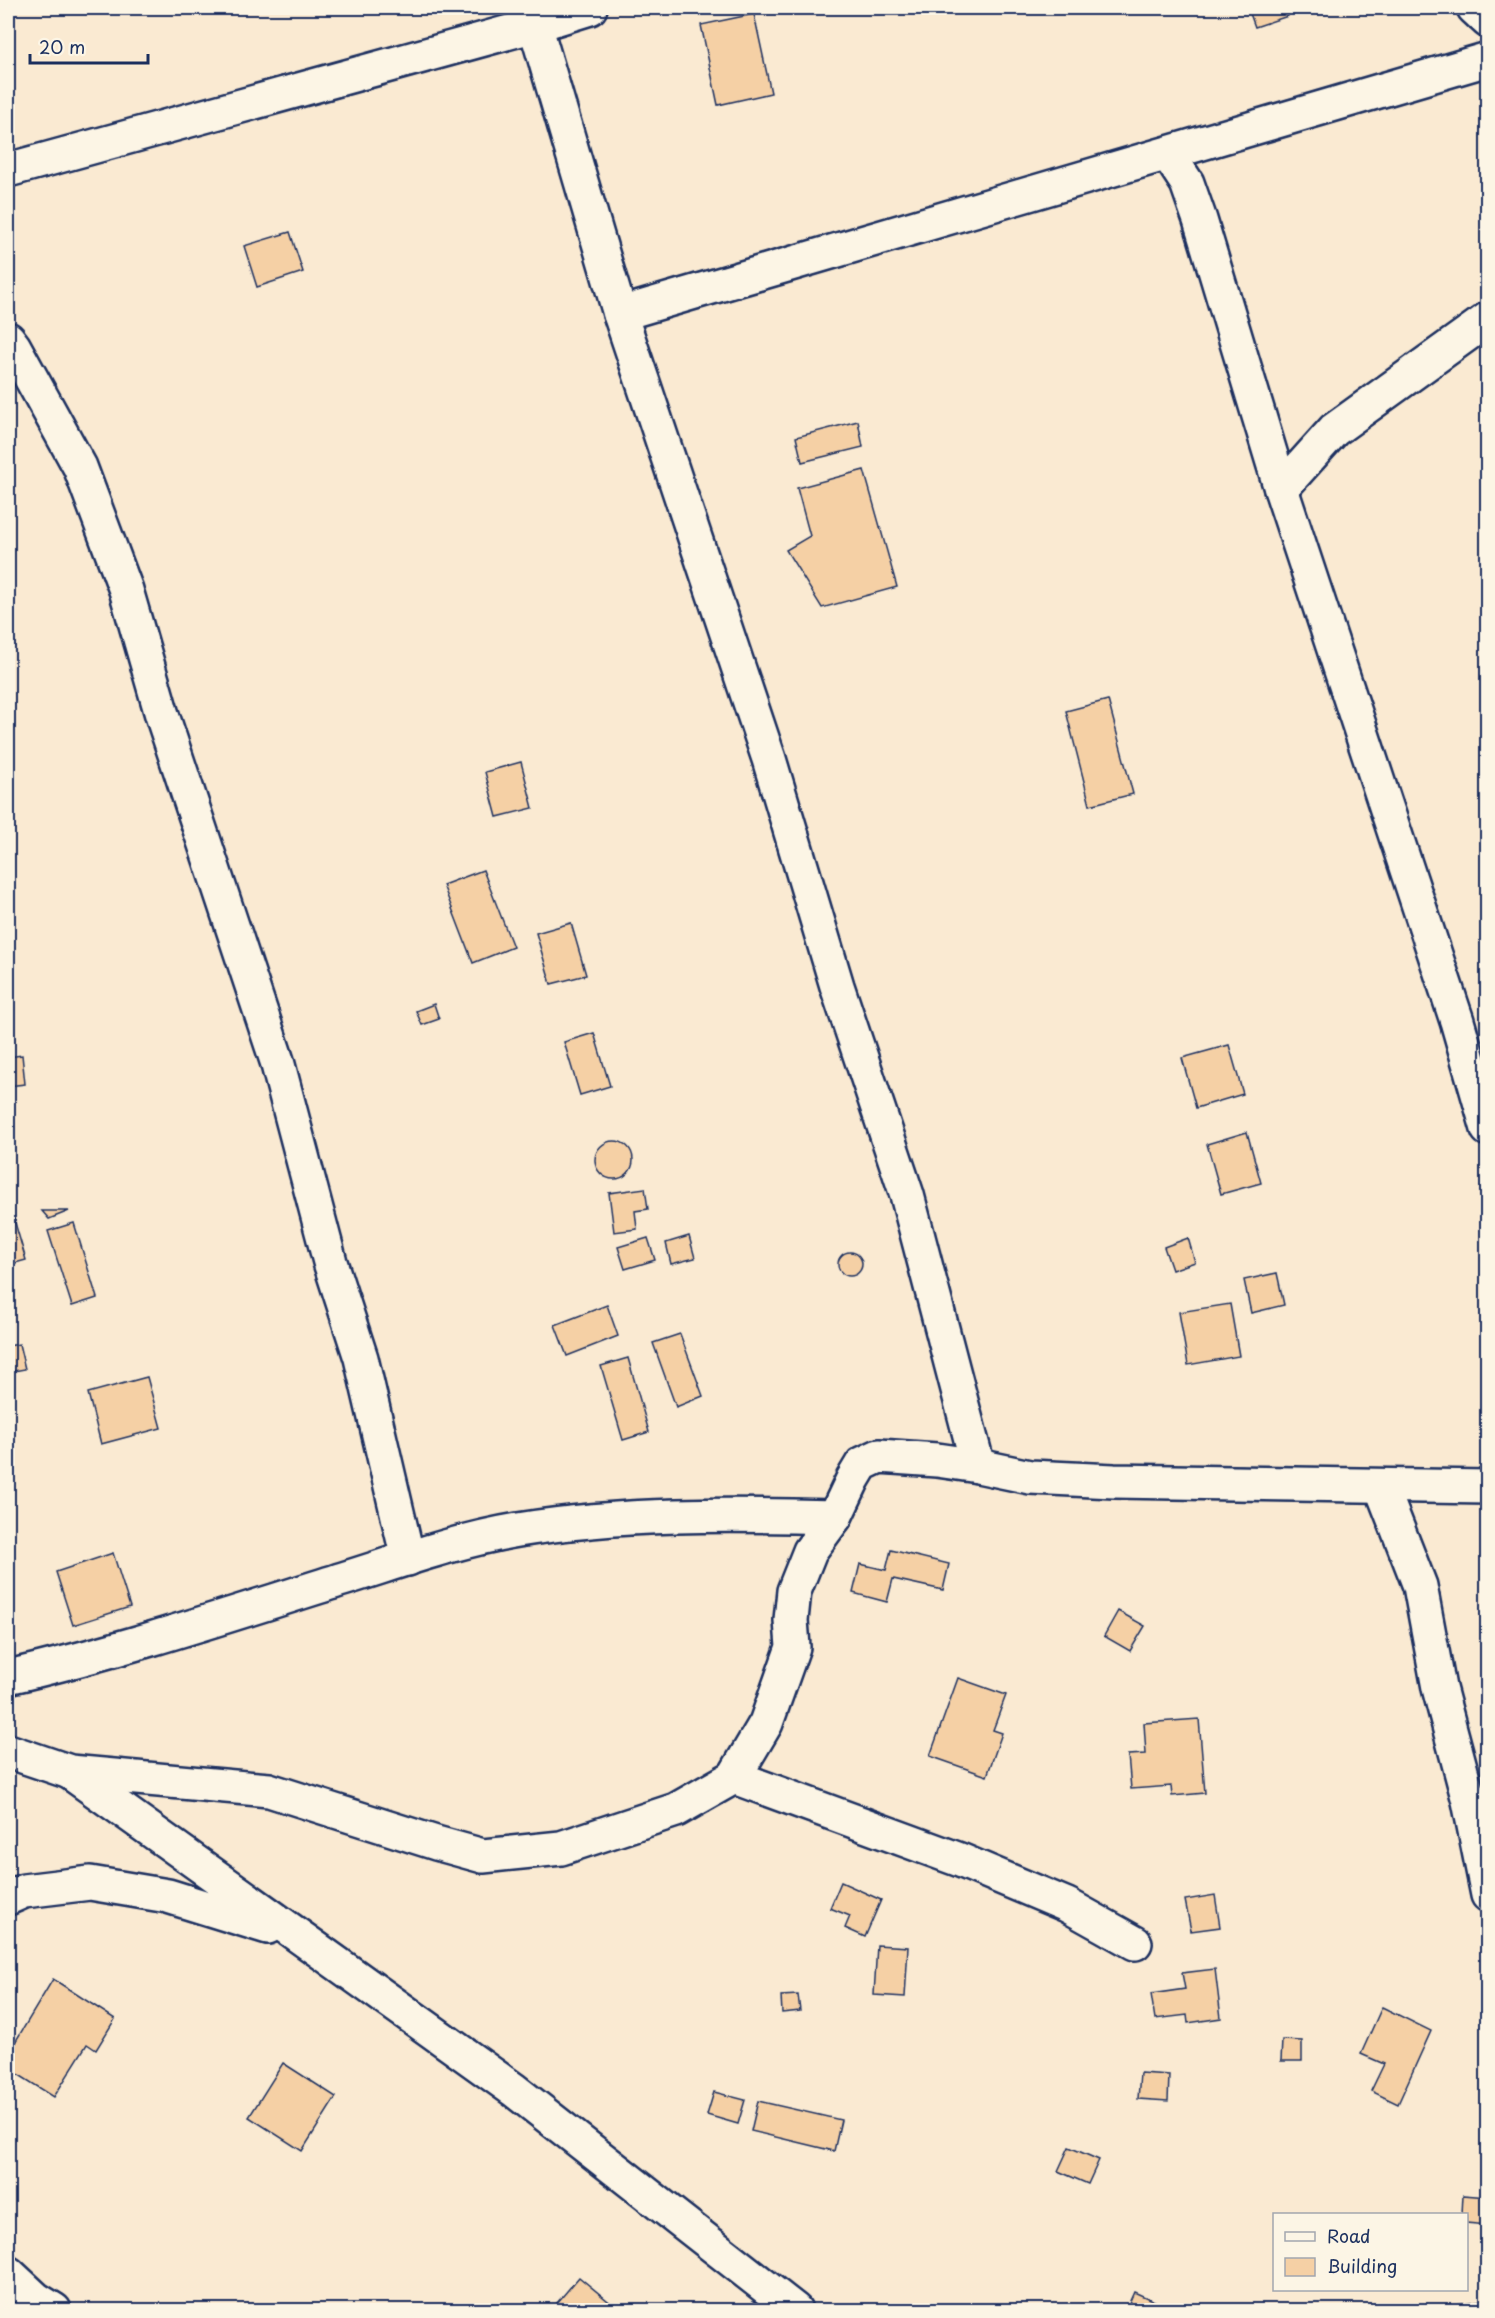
<svg xmlns="http://www.w3.org/2000/svg" width="1495" height="2318" font-family="'Playpen Sans',sans-serif">
  <style>
    .building { fill: #f5d0a5; stroke: #1b2f5e; stroke-width: 1.5 }
    .lines { fill: none; stroke-linecap: round; stroke-linejoin: round }
    .minor-casing { stroke: #1b2f5e; stroke-width: 38 }
    .minor { stroke: #fcf5e5; stroke-width: 33 }
  </style>
  <rect width="100%" height="100%" fill="#faead2"/>
  <filter id="ink" filterUnits="userSpaceOnUse"><feTurbulence type="fractalNoise" baseFrequency=".0167" numOctaves="2"/><feDisplacementMap in="SourceGraphic" scale="12" xChannelSelector="R" yChannelSelector="G"/><feConvolveMatrix kernelMatrix="1 2 1 2 8 2 1 2 1" color-interpolation-filters="sRGB"/></filter>
  <g filter="url(#ink)">
    <g class="building">
      <polygon points="1248,8 1285,8 1288,16 1255,27"/>
      <polygon points="754,14 771,93 718,105 701,25"/>
      <polygon points="290,232 303,272 257,287 244,246"/>
      <polygon points="858,421 863,447 802,462 796,437"/>
      <polygon points="864,470 897,587 822,608 786,550 810,536 797,488"/>
      <polygon points="1108,700 1133,794 1090,805 1066,711"/>
      <polygon points="521,762 533,808 497,817 485,772"/>
      <polygon points="483,870 513,947 473,963 443,885"/>
      <polygon points="571,923 586,975 551,984 536,933"/>
      <polygon points="434,1004 439,1019 422,1025 416,1011"/>
      <polygon points="594,1033 610,1086 580,1095 564,1042"/>
      <polygon points="1229,1045 1243,1094 1196,1108 1182,1058"/>
      <polygon points="22,1055 25,1084 8,1086 8,1057"/>
      <polygon points="1247,1132 1261,1183 1221,1194 1207,1144"/>
      <circle cx="614" cy="1160" r="19"/>
      <polygon points="645,1188 648,1209 635,1211 637,1229 614,1232 609,1193"/>
      <polygon points="42,1211 69,1211 49,1219"/>
      <polygon points="13,1216 26,1260 8,1265 8,1217"/>
      <polygon points="74,1223 97,1298 72,1306 48,1231"/>
      <polygon points="689,1236 695,1258 671,1264 666,1243"/>
      <polygon points="648,1238 655,1260 625,1269 618,1247"/>
      <polygon points="1188,1238 1195,1262 1172,1270 1164,1247"/>
      <circle cx="850" cy="1264" r="12"/>
      <polygon points="1277,1273 1284,1305 1251,1313 1244,1280"/>
      <polygon points="1230,1304 1239,1356 1188,1365 1179,1312"/>
      <polygon points="607,1305 618,1336 567,1356 555,1325"/>
      <polygon points="680,1334 703,1396 676,1407 653,1343"/>
      <polygon points="19,1344 25,1369 8,1372 8,1346"/>
      <polygon points="628,1358 649,1432 623,1440 601,1366"/>
      <polygon points="147,1377 161,1428 101,1444 88,1393"/>
      <polygon points="891,1550 949,1564 943,1590 893,1579 887,1602 853,1593 860,1564 886,1570"/>
      <polygon points="113,1553 130,1607 73,1625 56,1572"/>
      <polygon points="1118,1611 1145,1626 1130,1651 1104,1636"/>
      <polygon points="958,1678 1006,1695 993,1730 1002,1733 987,1776 930,1756"/>
      <polygon points="1199,1719 1205,1793 1172,1796 1171,1786 1131,1789 1128,1755 1146,1754 1144,1723"/>
      <polygon points="841,1882 881,1900 865,1937 845,1928 850,1916 830,1908"/>
      <polygon points="1215,1895 1220,1927 1191,1931 1185,1900"/>
      <polygon points="877,1945 908,1947 905,1997 874,1995"/>
      <polygon points="1215,1969 1221,2018 1188,2023 1187,2015 1155,2019 1151,1994 1185,1989 1182,1973"/>
      <polygon points="53,1979 115,2019 96,2050 87,2044 54,2097 8,2068 8,2054"/>
      <polygon points="798,1995 800,2011 782,2013 781,1996"/>
      <polygon points="1382,2007 1431,2031 1398,2104 1371,2091 1384,2064 1361,2054"/>
      <polygon points="1282,2040 1302,2041 1302,2061 1281,2061"/>
      <polygon points="283,2063 336,2097 302,2151 249,2117"/>
      <polygon points="1140,2073 1169,2075 1168,2101 1138,2099"/>
      <polygon points="714,2092 745,2100 738,2124 707,2115"/>
      <polygon points="758,2101 841,2120 834,2151 751,2131"/>
      <polygon points="1069,2147 1099,2160 1088,2184 1058,2171"/>
      <polygon points="1463,2195 1488,2197 1488,2225 1466,2223 1466,2214 1462,2214"/>
      <polygon points="579,2277 619,2310 551,2310"/>
      <polygon points="1134,2292 1161,2304 1157,2310 1146,2310 1129,2303"/>
      <polygon points="1479,2301 1481,2310 1424,2310 1423,2308"/>
    </g>
    <g class="lines">
      <defs>
        <g id="minor">
          <polyline points="1474,8 1488,21"/>
          <polyline points="535,25 620,314 769,759 837,986 907,1195 978,1466"/>
          <polyline points="1168,154 1187,183 1200,220 1281,489 1457,1021 1488,1129"/>
          <polyline points="8,170 535,25 590,8"/>
          <polyline points="620,314 1488,59"/>
          <polyline points="8,339 14,347 80,467 126,590 162,715 277,1061 330,1262 361,1358 408,1559"/>
          <polyline points="1281,489 1334,430 1488,319"/>
          <polyline points="1381,1486 1420,1586 1439,1688 1469,1801 1488,1895"/>
          <path d="M8,1677C121,1651 232,1614 343,1579C401,1561 458,1540 518,1530C623,1513 730,1514 835,1517"/>
          <polyline points="8,1751 70,1772 269,1790 436,1843 483,1856 561,1848 676,1810 734,1777 766,1723 793,1647 791,1620 794,1591 810,1551 835,1517 853,1479 862,1464 879,1456 937,1460 978,1466 1030,1477 1114,1481 1488,1487"/>
          <polyline points="71,1773 514,2090 795,2310"/>
          <polyline points="734,1777 960,1860 1067,1905 1135,1943"/>
          <polyline points="8,1898 24,1891 90,1883 168,1896 268,1927"/>
          <polyline points="8,2273 36,2299 54,2310"/>
        </g>
      </defs>
      <use href="#minor" class="minor-casing"/>
      <use href="#minor" class="minor"/>
    </g>
  </g>
  <rect width="1495" height="2318" fill="none" stroke="#fcf5e5" stroke-width="30"/>
  <rect x="15" y="15" width="1465" height="2288" fill="none" stroke="#1b2f5e" stroke-width="2" filter="url(#ink)"/>
  <rect x="1273" y="2213" width="195" height="78" fill="#fcf5e5" stroke="#a2a6af" stroke-width="1.5"/>
  <rect x="1285" y="2232" width="30" height="9" fill="#fcf5e5" stroke="#a2a6af" stroke-width="1.5"/>
  <text x="1327" y="2243" font-size="18" fill="#1b2f5e">Road</text>
  <rect x="1285" y="2258" width="30" height="18" fill="#f5d0a5" stroke="#a2a6af" stroke-width="1.5"/>
  <text x="1327" y="2273" font-size="18" fill="#1b2f5e">Building</text>
  <path d="M30 54v9h118v-9" fill="none" stroke="#1b2f5e" stroke-width="3"/>
  <text x="39" y="54" font-size="18" fill="#1b2f5e" stroke="#fcf5e5" stroke-width="4.5" paint-order="stroke">20 m</text>
</svg>
